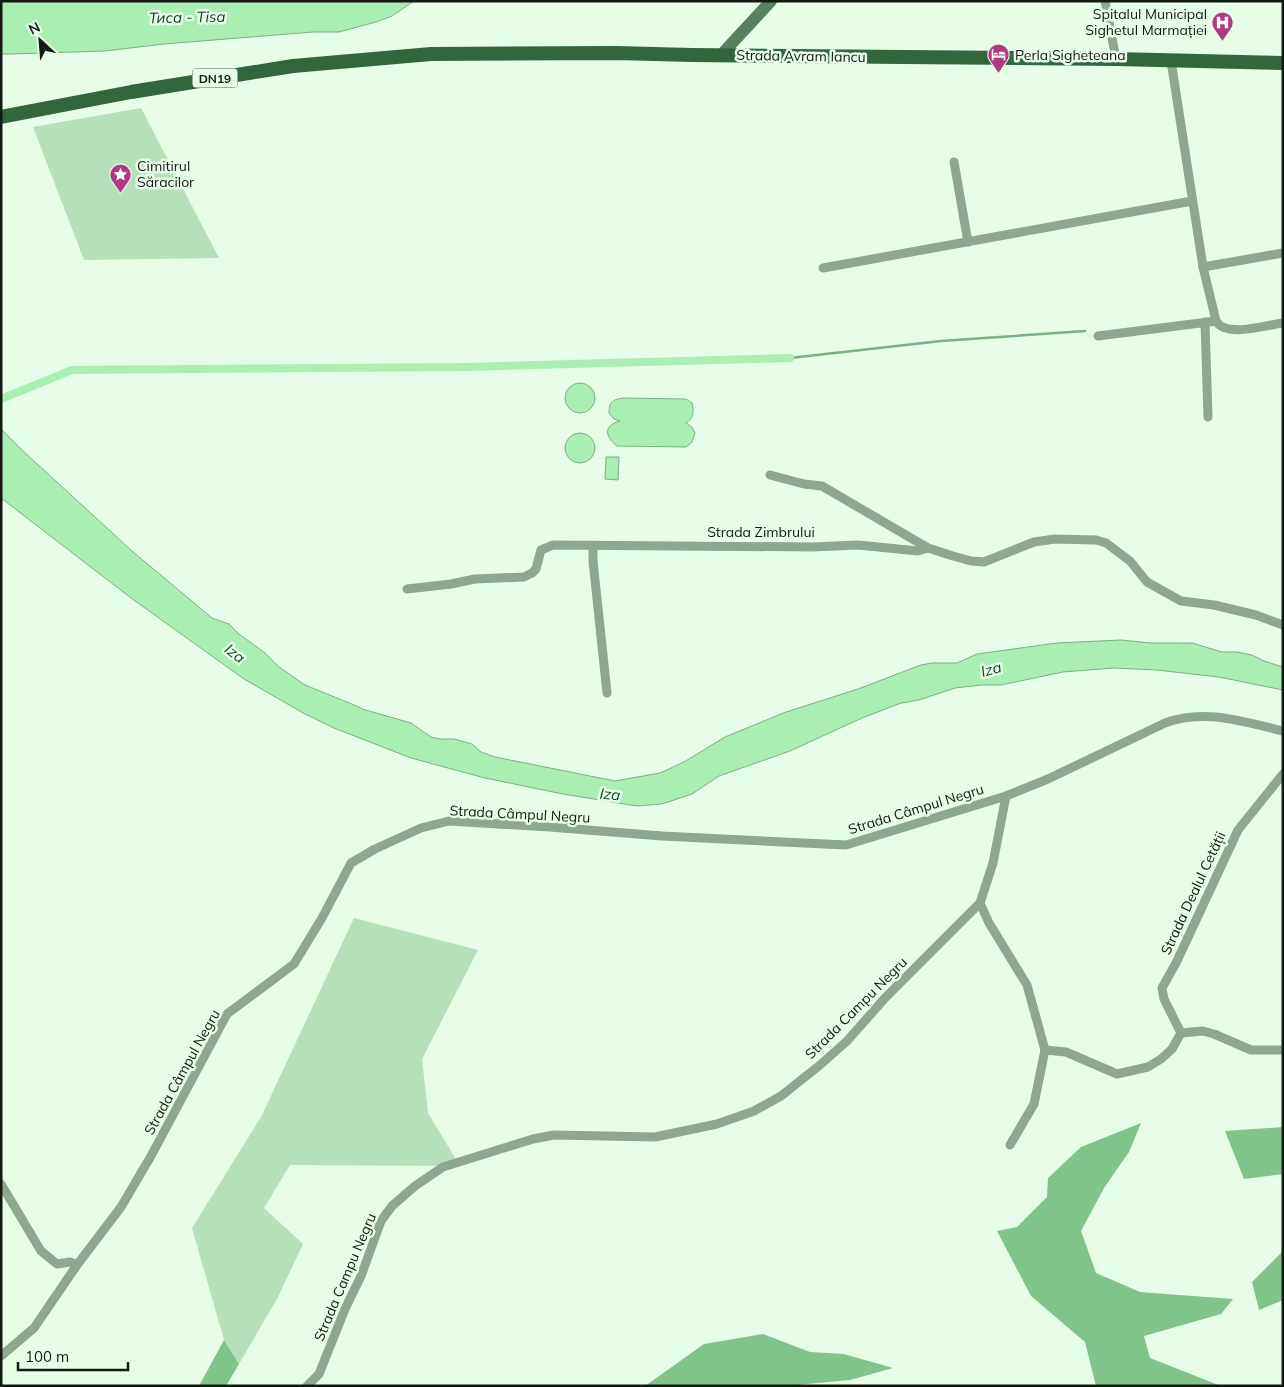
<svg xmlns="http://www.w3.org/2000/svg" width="1284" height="1387" font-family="Mulish,sans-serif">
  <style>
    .green { fill: #b5e1b9 }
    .forest { fill: #81c489 }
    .water { fill: #aaefb1; stroke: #7caf82 }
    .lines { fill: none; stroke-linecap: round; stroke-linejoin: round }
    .stream { stroke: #7caf82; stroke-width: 2.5 }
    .canal { stroke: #aaefb1; stroke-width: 8 }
    .minor { stroke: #8ca88e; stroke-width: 9 }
    .secondary { stroke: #58825d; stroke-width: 12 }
    .primary { stroke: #31673a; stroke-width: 14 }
    .labels { text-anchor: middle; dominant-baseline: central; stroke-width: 5; stroke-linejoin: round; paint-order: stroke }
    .shield { fill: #e6fde8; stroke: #525e53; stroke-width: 1 }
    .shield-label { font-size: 12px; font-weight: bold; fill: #121a13 }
    .poi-label { font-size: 14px; fill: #121a13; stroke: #e6fde8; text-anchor: start }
    .street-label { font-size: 14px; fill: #121a13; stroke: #e6fde8 }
    .water-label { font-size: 15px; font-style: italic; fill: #0a3d16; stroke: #e6fde8 }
  </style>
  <rect width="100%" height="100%" fill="#e6fde8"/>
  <g class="green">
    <polygon points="141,108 219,258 84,260 33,127"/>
    <polygon points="354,918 478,950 422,1059 428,1113 460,1166 290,1165 264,1208 303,1244 277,1299 239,1364 224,1340 192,1228 261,1117"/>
  </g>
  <g class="forest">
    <polygon points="1141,1123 1129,1152 1104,1188 1081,1231 1096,1273 1140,1292 1233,1299 1221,1314 1144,1336 1150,1358 1221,1386 1096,1386 1085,1342 1031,1296 997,1231 1017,1227 1047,1197 1048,1178 1081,1147"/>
    <polygon points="1283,1127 1283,1174 1244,1179 1225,1131"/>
    <polygon points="1283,1251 1283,1300 1259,1310 1252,1282"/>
    <polygon points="763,1334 810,1352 844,1354 893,1368 850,1380 786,1386 645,1386 704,1344"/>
    <polygon points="224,1340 239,1364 226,1386 199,1386"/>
  </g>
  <g class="water">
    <polygon points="1,1 414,1 392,16 376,22 339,32 313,32 164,44 105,51 11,54 1,54"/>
    <circle cx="580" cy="398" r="15"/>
    <path d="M622,398L686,399L692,403C694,411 694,418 686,423L692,427L695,433L692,442L686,447L617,446C605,437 603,425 620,421L614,419L609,413C609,402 612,400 622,398Z"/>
    <polygon points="1,429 23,451 132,551 212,618 229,624 239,634 265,653 279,667 305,685 359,707 362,709 411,723 431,737 440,739 454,739 472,744 481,752 495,757 615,781 660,773 684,762 725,737 786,712 858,689 921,665 932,663 957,663 977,654 1057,643 1121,640 1151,643 1192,643 1222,652 1237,652 1252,655 1264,661 1283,667 1283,690 1219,677 1157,670 1113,668 1063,672 1001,685 981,685 955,688 919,700 901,703 862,718 790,751 719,776 692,794 662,804 637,806 563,794 485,778 411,758 334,728 305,714 244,679 131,598 1,498"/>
    <circle cx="580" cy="448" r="15"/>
    <polygon points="606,457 619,457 618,480 605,479"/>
  </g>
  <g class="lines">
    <polyline class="stream" points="790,358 941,341 1085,331"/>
    <polyline class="canal" points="1,399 72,370 466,367 790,358"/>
    <g class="minor">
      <polyline points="1105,1 1116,59"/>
      <path d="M1171,61L1203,267L1216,321C1226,338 1266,325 1283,323"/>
      <polyline points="954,162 968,242"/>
      <polyline points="1203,267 1283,253"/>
      <polyline points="823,268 1192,201"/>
      <polyline points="1205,322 1208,417"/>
      <polyline points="1098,336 1216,321"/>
      <polyline points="770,475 804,484 822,486 928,548 953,556 971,561 984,562 1034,542 1055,539 1096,540 1106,543 1130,561 1147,582 1181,601 1214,605 1256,615 1283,625"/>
      <polyline points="593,546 593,561 607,693"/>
      <polyline points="407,589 451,584 475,579 524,577 532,573 536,569 541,550 553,545 812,547 858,545 918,551 928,548"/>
      <polyline points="1006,796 993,863 980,903 989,923 1027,985 1045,1050 1034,1104 1010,1145"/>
      <polyline points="1181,1033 1203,1031 1214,1034 1251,1050 1283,1050"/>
      <polyline points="1045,1050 1066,1052 1117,1074 1148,1067 1161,1059 1172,1049 1181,1033 1164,999 1162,988 1176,963 1238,830 1283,774"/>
      <polyline points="1,1184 41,1251 57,1264 70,1262 77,1265"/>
      <path d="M1,1356L34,1328L77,1265L121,1207L151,1156L227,1014L294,964L322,918L351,863L375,849L421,828L449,821L550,827L662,836L846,845L1006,796L1048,779L1165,723C1204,708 1244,722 1283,731"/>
      <polyline points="307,1386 319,1374 345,1309 361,1276 381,1221 392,1206 415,1186 443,1167 533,1139 554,1135 655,1137 717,1124 754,1111 781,1096 820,1065 847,1041 885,998 980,903"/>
    </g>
    <polyline class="secondary" points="721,55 771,1"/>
    <polyline class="primary" points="1,117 131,92 293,66 431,54 616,53 692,55 1116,59 1283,63"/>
  </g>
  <defs>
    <symbol id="hospital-pin" viewBox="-11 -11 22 30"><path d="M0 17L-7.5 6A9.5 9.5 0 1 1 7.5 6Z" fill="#b43786" stroke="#e6fde8"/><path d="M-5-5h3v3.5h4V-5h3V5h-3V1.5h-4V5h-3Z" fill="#fff"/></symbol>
    <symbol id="hotel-pin" viewBox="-11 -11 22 30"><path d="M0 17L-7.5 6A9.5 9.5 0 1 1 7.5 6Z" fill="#b43786" stroke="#e6fde8"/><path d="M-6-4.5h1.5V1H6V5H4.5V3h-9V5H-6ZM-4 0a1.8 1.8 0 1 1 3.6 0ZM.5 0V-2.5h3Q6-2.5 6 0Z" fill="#fff"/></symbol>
    <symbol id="sight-pin" viewBox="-11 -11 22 30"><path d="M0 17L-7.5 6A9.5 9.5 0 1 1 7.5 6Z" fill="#b43786" stroke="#e6fde8"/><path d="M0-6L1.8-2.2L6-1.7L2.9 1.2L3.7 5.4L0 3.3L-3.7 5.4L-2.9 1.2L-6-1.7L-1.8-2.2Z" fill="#fff"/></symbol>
  </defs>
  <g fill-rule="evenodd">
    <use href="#hospital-pin" x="1210" y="10" width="25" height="34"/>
    <use href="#hotel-pin" x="986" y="42" width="25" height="34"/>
    <use href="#sight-pin" x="108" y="162" width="25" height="34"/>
  </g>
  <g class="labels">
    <rect class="shield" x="192.5" y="68.5" width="45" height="19" rx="4"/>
    <g class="shield-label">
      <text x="215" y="78">DN19</text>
    </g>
    <g class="poi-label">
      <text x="1207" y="14" text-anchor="end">Spitalul Municipal<tspan x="1207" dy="16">Sighetul Marmației</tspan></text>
      <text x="1015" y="55">Perla Sigheteana</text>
      <text x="137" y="166">Cimitirul<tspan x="137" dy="16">Săracilor</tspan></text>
    </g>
    <g class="street-label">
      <text transform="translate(801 56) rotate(1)">Strada Avram Iancu</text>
      <text x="761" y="532">Strada Zimbrului</text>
      <text transform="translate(916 809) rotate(-17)">Strada Câmpul Negru</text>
      <text transform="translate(520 814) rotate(3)">Strada Câmpul Negru</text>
      <text transform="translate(1193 893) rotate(-65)">Strada Dealul Cetății</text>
      <text transform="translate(856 1008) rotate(-45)">Strada Campu Negru</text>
      <text transform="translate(182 1072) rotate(-61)">Strada Câmpul Negru</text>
      <text transform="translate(345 1277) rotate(-67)">Strada Campu Negru</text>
    </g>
    <g class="water-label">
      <text transform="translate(187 17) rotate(-1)">Тиса - Tisa</text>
      <text transform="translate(235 653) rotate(38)">Iza</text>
      <text transform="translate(991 669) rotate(-15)">Iza</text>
      <text transform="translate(610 794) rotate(6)">Iza</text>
    </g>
  </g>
  <rect width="1284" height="1387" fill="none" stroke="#121a13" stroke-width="5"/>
  <g transform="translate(40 40) rotate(334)" stroke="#e6fde8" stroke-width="4" paint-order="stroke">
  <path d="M0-4L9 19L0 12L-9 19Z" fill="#121a13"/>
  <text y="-8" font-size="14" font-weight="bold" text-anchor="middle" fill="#121a13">N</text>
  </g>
  <path d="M18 1362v8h110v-8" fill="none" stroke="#121a13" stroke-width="2.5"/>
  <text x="25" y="1362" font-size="15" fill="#121a13" stroke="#e6fde8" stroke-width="4" paint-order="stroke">100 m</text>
</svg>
